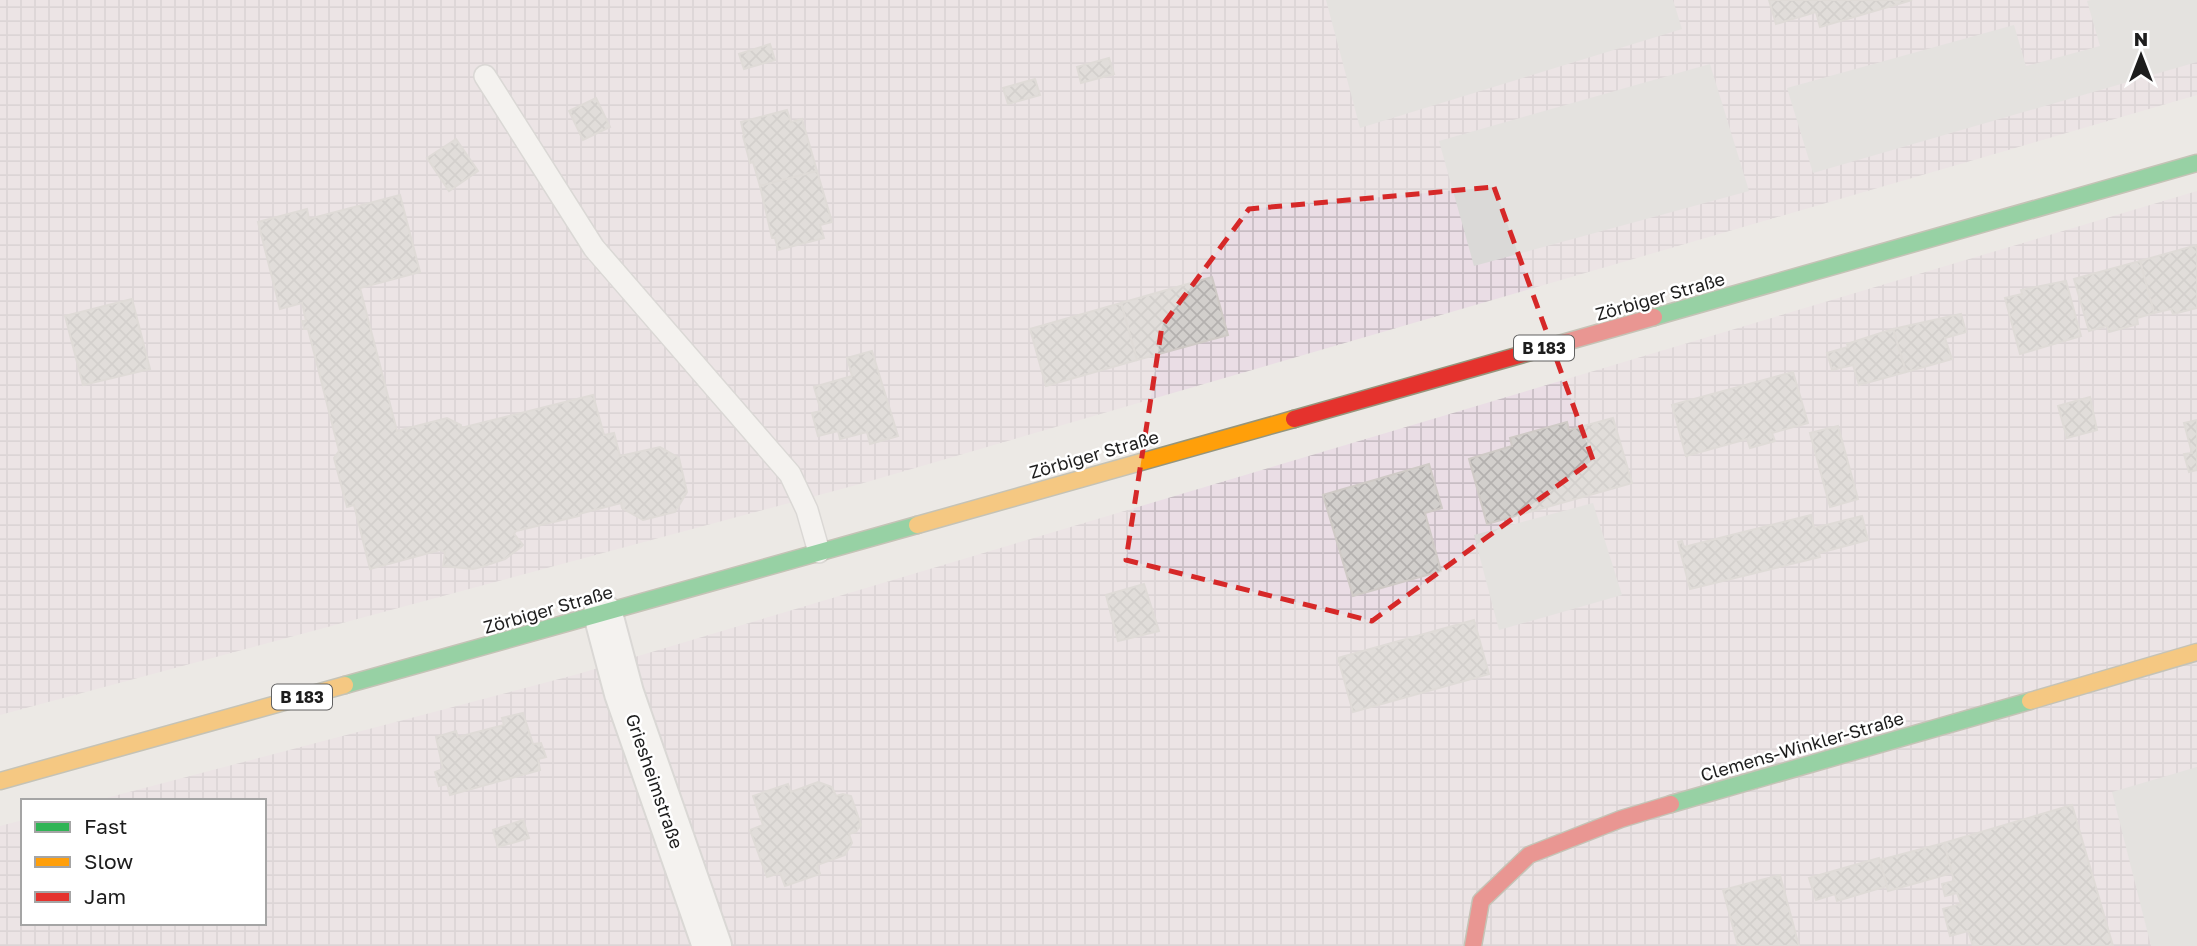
<svg xmlns="http://www.w3.org/2000/svg" width="2197" height="946" font-family="'Golos Text',sans-serif">
  <style>
    .industrial { fill: url(#industrial-grid) }
    .parking { fill: #dad9d7 }
    .building { fill: url(#building-cross-hatch); stroke: #cfcac6; stroke-width: 2 }
    .lines { fill: none; stroke-linecap: round; stroke-linejoin: round }
    .lane-casing { stroke: #c4c3c1; stroke-width: 24 }
    .street-casing { stroke: #c4c3c1; stroke-width: 42 }
    .fast-casing { stroke: #95957d; stroke-width: 19 }
    .slow-casing { stroke: #95957d; stroke-width: 19 }
    .jam-casing { stroke: #95957d; stroke-width: 19 }
    .lane { stroke: #fcfcfb; stroke-width: 21 }
    .street { stroke: #fcfcfb; stroke-width: 38 }
    .fast { stroke: #30b455; stroke-width: 16 }
    .slow { stroke: #ff9f0a; stroke-width: 16 }
    .jam { stroke: #e5322d; stroke-width: 16 }
    .marked { fill: none; stroke: #d62828; stroke-width: 5; stroke-dasharray: 14 9; stroke-linejoin: round }
    .labels { text-anchor: middle; dominant-baseline: central; stroke-width: 5; stroke-linejoin: round; paint-order: stroke }
    .shield { fill: #fff; stroke: #616161; stroke-width: 2 }
    .shield-label { font-size: 16px; font-weight: bold; fill: #1d1d1d }
    .street-label { font-size: 18px; fill: #1d1d1d; stroke: #fff }
  </style>
  <defs>
    <pattern id="industrial-grid" width="8" height="8" patternUnits="userSpaceOnUse" patternTransform="scale(1.75)"><rect width="8" height="8" fill="#eadde5"/><path d="M0 4h8M4 0v8" fill="none" stroke="#c8bdc4"/></pattern>
    <pattern id="building-cross-hatch" width="8" height="8" patternUnits="userSpaceOnUse" patternTransform="scale(1.75)"><rect width="8" height="8" fill="#d2cfcc"/><path d="M0 0l8 8M0 8l8-8" fill="none" stroke="#b4b1af"/></pattern>
  </defs>
  <rect width="100%" height="100%" fill="#ece9e5"/>
  <g class="industrial">
    <polygon points="0,0 2197,0 2197,95 860,484 0,715"/>
    <polygon points="2197,191 2197,946 0,946 0,826 23,820 23,923 264,923 264,801 95,801 578,674"/>
  </g>
  <g class="parking">
    <polygon points="1326,0 1673,0 1682,29 1360,128"/>
    <polygon points="2091,0 2197,0 2197,62 1813,173 1787,88 2014,25 2026,66 2100,46 2087,1"/>
    <polygon points="1710,64 1749,191 1474,266 1439,141"/>
    <polygon points="1593,503 1622,595 1499,630 1474,535"/>
    <polygon points="2197,767 2197,946 2151,946 2112,792"/>
  </g>
  <g class="building">
    <polygon points="1769,0 1912,0 1820,27 1816,12 1776,24"/>
    <polygon points="770,44 775,60 744,69 739,54"/>
    <polygon points="1109,58 1114,74 1081,83 1077,67"/>
    <polygon points="1035,79 1040,95 1008,104 1003,88"/>
    <polygon points="596,98 610,127 583,140 569,111"/>
    <polygon points="787,110 791,122 802,119 817,171 760,186 753,162 750,163 743,136 744,135 741,122"/>
    <polygon points="456,139 478,171 449,191 427,158"/>
    <polygon points="817,171 832,222 820,225 824,238 778,250 775,238 772,238 760,186"/>
    <polygon points="400,195 420,272 360,288 397,431 447,418 461,425 461,428 593,395 604,435 614,433 620,456 660,447 679,458 687,492 675,512 643,520 622,508 621,503 579,514 579,516 516,531 514,534 523,545 521,547 505,559 481,567 473,569 443,566 445,552 440,550 370,569 354,505 347,507 334,458 339,451 308,329 304,329 302,321 306,321 302,303 280,309 258,222 307,209 309,219"/>
    <polygon points="2197,245 2197,308 2173,314 2171,309 2154,313 2140,261"/>
    <polygon points="2140,261 2154,313 2137,318 2138,324 2109,332 2107,326 2089,331 2074,279"/>
    <polygon points="1212,277 1228,335 1137,360 1121,303"/>
    <polygon points="2066,281 2081,336 2020,354 2005,298 2022,294 2021,290"/>
    <polygon points="132,299 150,369 83,385 65,316"/>
    <polygon points="1121,303 1137,360 1046,386 1030,329"/>
    <polygon points="1961,314 1966,332 1945,338 1952,359 1906,372 1893,329"/>
    <polygon points="1893,329 1906,372 1859,385 1853,365 1832,370 1827,353 1848,347 1847,344"/>
    <polygon points="872,351 898,436 870,444 867,432 840,439 838,431 818,436 812,413 821,411 814,387 852,376 847,358"/>
    <polygon points="1793,372 1808,423 1772,433 1775,441 1750,448 1747,439 1686,456 1672,405"/>
    <polygon points="2090,397 2097,430 2067,438 2058,406"/>
    <polygon points="1613,418 1632,483 1487,524 1469,459 1512,446 1510,438 1567,422 1569,430"/>
    <polygon points="2197,420 2197,470 2189,472 2184,454 2192,453 2184,423"/>
    <polygon points="1838,426 1858,499 1830,507 1810,433"/>
    <polygon points="1429,464 1442,508 1425,513 1441,571 1353,596 1323,495"/>
    <polygon points="1811,515 1814,528 1862,516 1868,540 1819,553 1820,557 1690,589 1678,542 1682,541 1684,547"/>
    <polygon points="1144,584 1159,631 1118,641 1106,595"/>
    <polygon points="1474,620 1489,674 1353,712 1338,658"/>
    <polygon points="523,713 533,744 541,743 546,757 538,759 540,770 450,795 447,784 439,786 435,772 443,769 436,737 456,731 458,737 504,725 502,718"/>
    <polygon points="818,782 832,787 836,796 843,794 851,796 861,825 856,832 849,834 852,843 845,855 817,865 820,874 785,886 780,873 767,877 750,830 763,825 753,796 788,784 791,792"/>
    <polygon points="2072,805 2113,946 1973,946 1968,931 1950,936 1943,909 1961,904 1957,893 1945,896 1942,884 1954,881 1944,843"/>
    <polygon points="523,820 529,838 498,847 493,830"/>
    <polygon points="1944,843 1952,873 1888,891 1880,860"/>
    <polygon points="1879,858 1887,886 1837,901 1835,894 1816,900 1809,878"/>
    <polygon points="1780,875 1799,946 1738,946 1723,890"/>
  </g>
  <g class="lines">
    <defs>
      <polyline id="lane" points="485,76 594,248 790,474 807,510 819,552"/>
      <polyline id="street" points="603,614 624,693 712,946"/>
      <g id="fast">
        <polyline points="1654,317 2197,163"/>
        <polyline points="345,685 917,525"/>
        <polyline points="1671,804 2030,701"/>
      </g>
      <g id="slow">
        <polyline points="917,525 1294,419"/>
        <polyline points="2030,701 2197,652"/>
        <polyline points="0,781 345,685"/>
      </g>
      <g id="jam">
        <polyline points="1294,419 1654,317"/>
        <polyline points="1473,946 1481,901 1529,855 1621,819 1671,804"/>
      </g>
    </defs>
    <use href="#lane" class="lane-casing"/>
    <use href="#street" class="street-casing"/>
    <use href="#fast" class="fast-casing"/>
    <use href="#slow" class="slow-casing"/>
    <use href="#jam" class="jam-casing"/>
    <use href="#lane" class="lane"/>
    <use href="#street" class="street"/>
    <use href="#fast" class="fast"/>
    <use href="#slow" class="slow"/>
    <use href="#jam" class="jam"/>
  </g>
  <path d="M0 0H2197V946H0ZM1494,187L1593,460L1372,621L1126,560L1162,326L1249,209Z" fill="#ece9e5" fill-opacity=".55" fill-rule="evenodd"/>
  <path class="marked" d="M1494,187L1593,460L1372,621L1126,560L1162,326L1249,209Z"/>
  <g class="labels">
    <g class="shield">
      <rect x="1514" y="335.5" width="60" height="25" rx="5"/>
      <rect x="272" y="684.5" width="60" height="25" rx="5"/>
    </g>
    <g class="shield-label">
      <text x="1544" y="348">B 183</text>
      <text x="302" y="697">B 183</text>
    </g>
    <g class="street-label">
      <text transform="translate(1660 296) rotate(-16)">Zörbiger Straße</text>
      <text transform="translate(1094 454) rotate(-16)">Zörbiger Straße</text>
      <text transform="translate(548 609) rotate(-16)">Zörbiger Straße</text>
      <text transform="translate(1802 746) rotate(-16)">Clemens-Winkler-Straße</text>
      <text transform="translate(655 781) rotate(71)">Griesheimstraße</text>
    </g>
  </g>
  <rect x="21" y="799" width="245" height="126" fill="#ffffff" stroke="#a5a5a5" stroke-width="2"/>
  <rect x="35" y="822" width="35" height="10" fill="#30b455" stroke="#a5a5a5" stroke-width="2"/>
  <text x="84" y="834" font-size="21" fill="#1d1d1d">Fast</text>
  <rect x="35" y="857" width="35" height="10" fill="#ff9f0a" stroke="#a5a5a5" stroke-width="2"/>
  <text x="84" y="869" font-size="21" fill="#1d1d1d">Slow</text>
  <rect x="35" y="892" width="35" height="10" fill="#e5322d" stroke="#a5a5a5" stroke-width="2"/>
  <text x="84" y="904" font-size="21" fill="#1d1d1d">Jam</text>
  <g transform="translate(2141 56)" stroke="#ffffff" stroke-width="5" paint-order="stroke">
  <path d="M0-5L12 26L0 18L-12 26Z" fill="#1d1d1d"/>
  <text y="-10" font-size="19" font-weight="bold" text-anchor="middle" fill="#1d1d1d">N</text>
  </g>
</svg>
